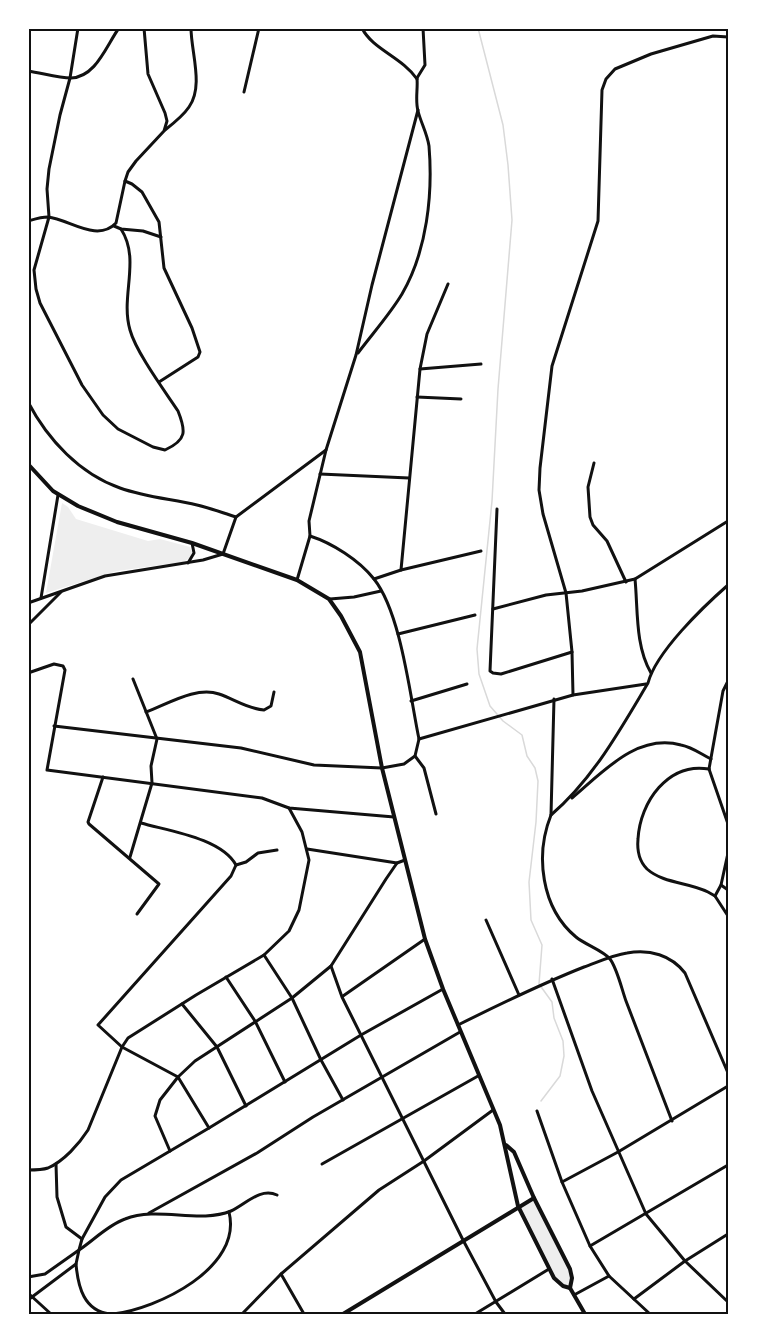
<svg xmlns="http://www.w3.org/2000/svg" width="757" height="1343" font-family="Lato,sans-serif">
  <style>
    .green { fill: #eee }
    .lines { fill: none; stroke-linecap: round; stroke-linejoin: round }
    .stream { stroke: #d9d9d9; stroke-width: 1.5 }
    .minor { stroke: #111; stroke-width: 3 }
    .tertiary { stroke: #111; stroke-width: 4 }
    .neatline { fill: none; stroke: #111; stroke-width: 2 }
  </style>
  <rect width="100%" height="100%" fill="#fff"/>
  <g class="green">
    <polygon points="62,503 68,507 76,519 148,541 160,539 190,547 192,552 190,558 183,562 117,571 46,593"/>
    <polygon points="534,1198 572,1274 570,1288 558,1283 518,1206"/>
  </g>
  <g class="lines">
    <polyline class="stream" points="478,28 503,125 508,165 512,220 498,389 492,501 477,649 479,674 490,706 503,721 522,735 527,756 535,768 538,781 536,822 529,882 531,920 542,945 539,984 552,1002 554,1018 563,1041 564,1056 560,1076 541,1101"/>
    <g class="minor">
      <path d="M78,28L70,78L60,115L49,169L47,189L49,217L34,270L36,289L40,303L82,385L103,415L118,429L153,447L165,450C187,440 186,431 178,411C164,390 136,352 130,330C120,296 141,260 121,229"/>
      <path d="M362,28C372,49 402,57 417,79"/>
      <path d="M28,71C42,73 58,78 71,78C96,77 106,46 119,28"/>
      <polyline points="417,78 425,65 423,28"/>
      <polyline points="244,92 259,28"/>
      <path d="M165,130C174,123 183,116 189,107C204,86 191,52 191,28"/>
      <polyline points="125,181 132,184 142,192 159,222 164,268 192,328 200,352 198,357 159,382"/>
      <path d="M28,221C35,219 41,217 48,217C69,219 97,243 116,223L125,181L128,172L136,161L164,131L167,121L165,113L148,74L144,28"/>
      <polyline points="114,226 121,229 143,231 161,237"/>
      <path d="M358,353C373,333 390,314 402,294C427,251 433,194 429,146C427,133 421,123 418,111C415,100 418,89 417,79"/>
      <polyline points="420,369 481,364"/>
      <polyline points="417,397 461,399"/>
      <path d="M28,402C48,440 80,474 120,488C145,497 171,499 197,505C210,508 223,513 236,517"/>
      <polyline points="594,463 588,487 590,517 593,525 607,541 626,582"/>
      <polyline points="320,474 409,478"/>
      <polyline points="497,509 490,671 493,673 501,674 572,652"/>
      <path d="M310,536C332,543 359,560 374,579C401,613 410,696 419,739L415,756L424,768L436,814"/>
      <polyline points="188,563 194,553 192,543"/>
      <polyline points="401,570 420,369 427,334 448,284"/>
      <polyline points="374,579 401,570 481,551"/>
      <path d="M635,579C638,609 635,646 651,673"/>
      <polyline points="297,580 310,536 309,521 326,450 356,355 372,285 418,110"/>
      <polyline points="41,598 58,495"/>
      <polyline points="330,599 354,597 381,591"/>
      <polyline points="28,603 105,576 203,560 223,554 236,517 326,450"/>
      <polyline points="493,609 546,595 582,591 635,579 728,521"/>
      <polyline points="28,625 61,592"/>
      <polyline points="398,634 475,615"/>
      <polyline points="28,673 54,664 63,666 65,670 47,770 262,798 289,808 394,817"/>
      <polyline points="573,695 572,652 566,593 543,514 539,490 540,468 552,366 598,221 602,90 606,79 615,69 651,54 713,36 728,37"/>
      <path d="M554,699L551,815C535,855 541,908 576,937C584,944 604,951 610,959C617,968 622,990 626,1001C641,1041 657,1081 672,1121"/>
      <polyline points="411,701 467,684"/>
      <path d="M146,712C168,704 196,686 219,694C234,699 248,709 264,710L271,706L274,692"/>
      <polyline points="54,726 241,748 314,765 382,768 404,764 415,756"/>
      <polyline points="419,739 573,695 646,684"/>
      <path d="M709,769C668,762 640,802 638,839C637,850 639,861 647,869C664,884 689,882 708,892L715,896L728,916"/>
      <polyline points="709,769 723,691 728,681"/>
      <polyline points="709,769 728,824"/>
      <polyline points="103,777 88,822 89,824 159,884 137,914"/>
      <path d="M572,798C603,772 637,733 681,745C692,747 701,754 711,759"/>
      <path d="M551,815C593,779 620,730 648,683C656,652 703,607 728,585"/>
      <path d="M141,823C169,831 221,838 236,865L231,876L98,1025L122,1047L178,1077L209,1128"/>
      <polyline points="307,849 397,863"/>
      <polyline points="130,857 152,783 151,766 157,739 133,679"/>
      <polyline points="236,865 246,862 258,853 277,850"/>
      <polyline points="721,885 728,890"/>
      <polyline points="715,896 721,885 728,853"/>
      <polyline points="486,920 519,995"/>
      <polyline points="264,955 292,998 321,1060 343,1100"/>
      <polyline points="331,966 342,997 463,1240 496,1302 505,1314"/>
      <polyline points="226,977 255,1021 285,1082"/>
      <polyline points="552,979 592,1091 646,1214 685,1261 728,1302"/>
      <polyline points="343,996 425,939"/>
      <polyline points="182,1004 217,1047 246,1106"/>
      <path d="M458,1025C500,1004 541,984 584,967C598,962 613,955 627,953C650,949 671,955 685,973L728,1073"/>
      <polyline points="537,1111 562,1182 590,1246 609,1276 650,1314"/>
      <polyline points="170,1151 155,1116 160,1100 178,1077 195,1061 292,998 331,966 386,879 397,863 405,860"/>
      <polyline points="56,1164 57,1197 66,1227 82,1239"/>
      <polyline points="322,1164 478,1076"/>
      <path d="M28,1170C35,1170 42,1170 48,1168C64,1161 79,1144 88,1130L122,1047L128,1038L196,995L264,955L289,931L299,910L309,860L302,832L289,808"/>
      <polyline points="562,1182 618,1152 728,1086"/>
      <polyline points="149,1213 257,1153 313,1117 460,1032"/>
      <polyline points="590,1246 728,1165"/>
      <path d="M76,1264C78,1287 84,1311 110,1314"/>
      <polyline points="281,1274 304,1314"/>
      <polyline points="28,1277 45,1274 79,1250 82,1239 105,1197 121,1180 209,1128 361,1035 443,989"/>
      <polyline points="28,1293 51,1314"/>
      <polyline points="574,1295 609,1276"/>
      <polyline points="634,1299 685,1261 728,1234"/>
      <path d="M28,1300L76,1264L79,1250C94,1240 108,1225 125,1219C158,1206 199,1224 231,1211C245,1205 260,1187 277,1195"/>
      <path d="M113,1314C157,1309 243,1268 229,1212"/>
      <polyline points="242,1314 281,1274 379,1190 424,1161 493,1110"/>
      <polyline points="475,1314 549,1269"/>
    </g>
    <g class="tertiary">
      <polyline points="28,464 53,491 78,506 117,522 192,543 297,580 329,599 341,616 360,652 382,768 425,939 443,989 500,1125 518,1206 554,1278 563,1286 570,1288 585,1314"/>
      <polyline points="506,1145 514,1152 534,1198 570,1269 572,1278 570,1288"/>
      <polyline points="343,1314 534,1198"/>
    </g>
  </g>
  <rect width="757" height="1343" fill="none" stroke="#ffffff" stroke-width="60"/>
  <rect x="30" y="30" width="697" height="1283" class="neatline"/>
</svg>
